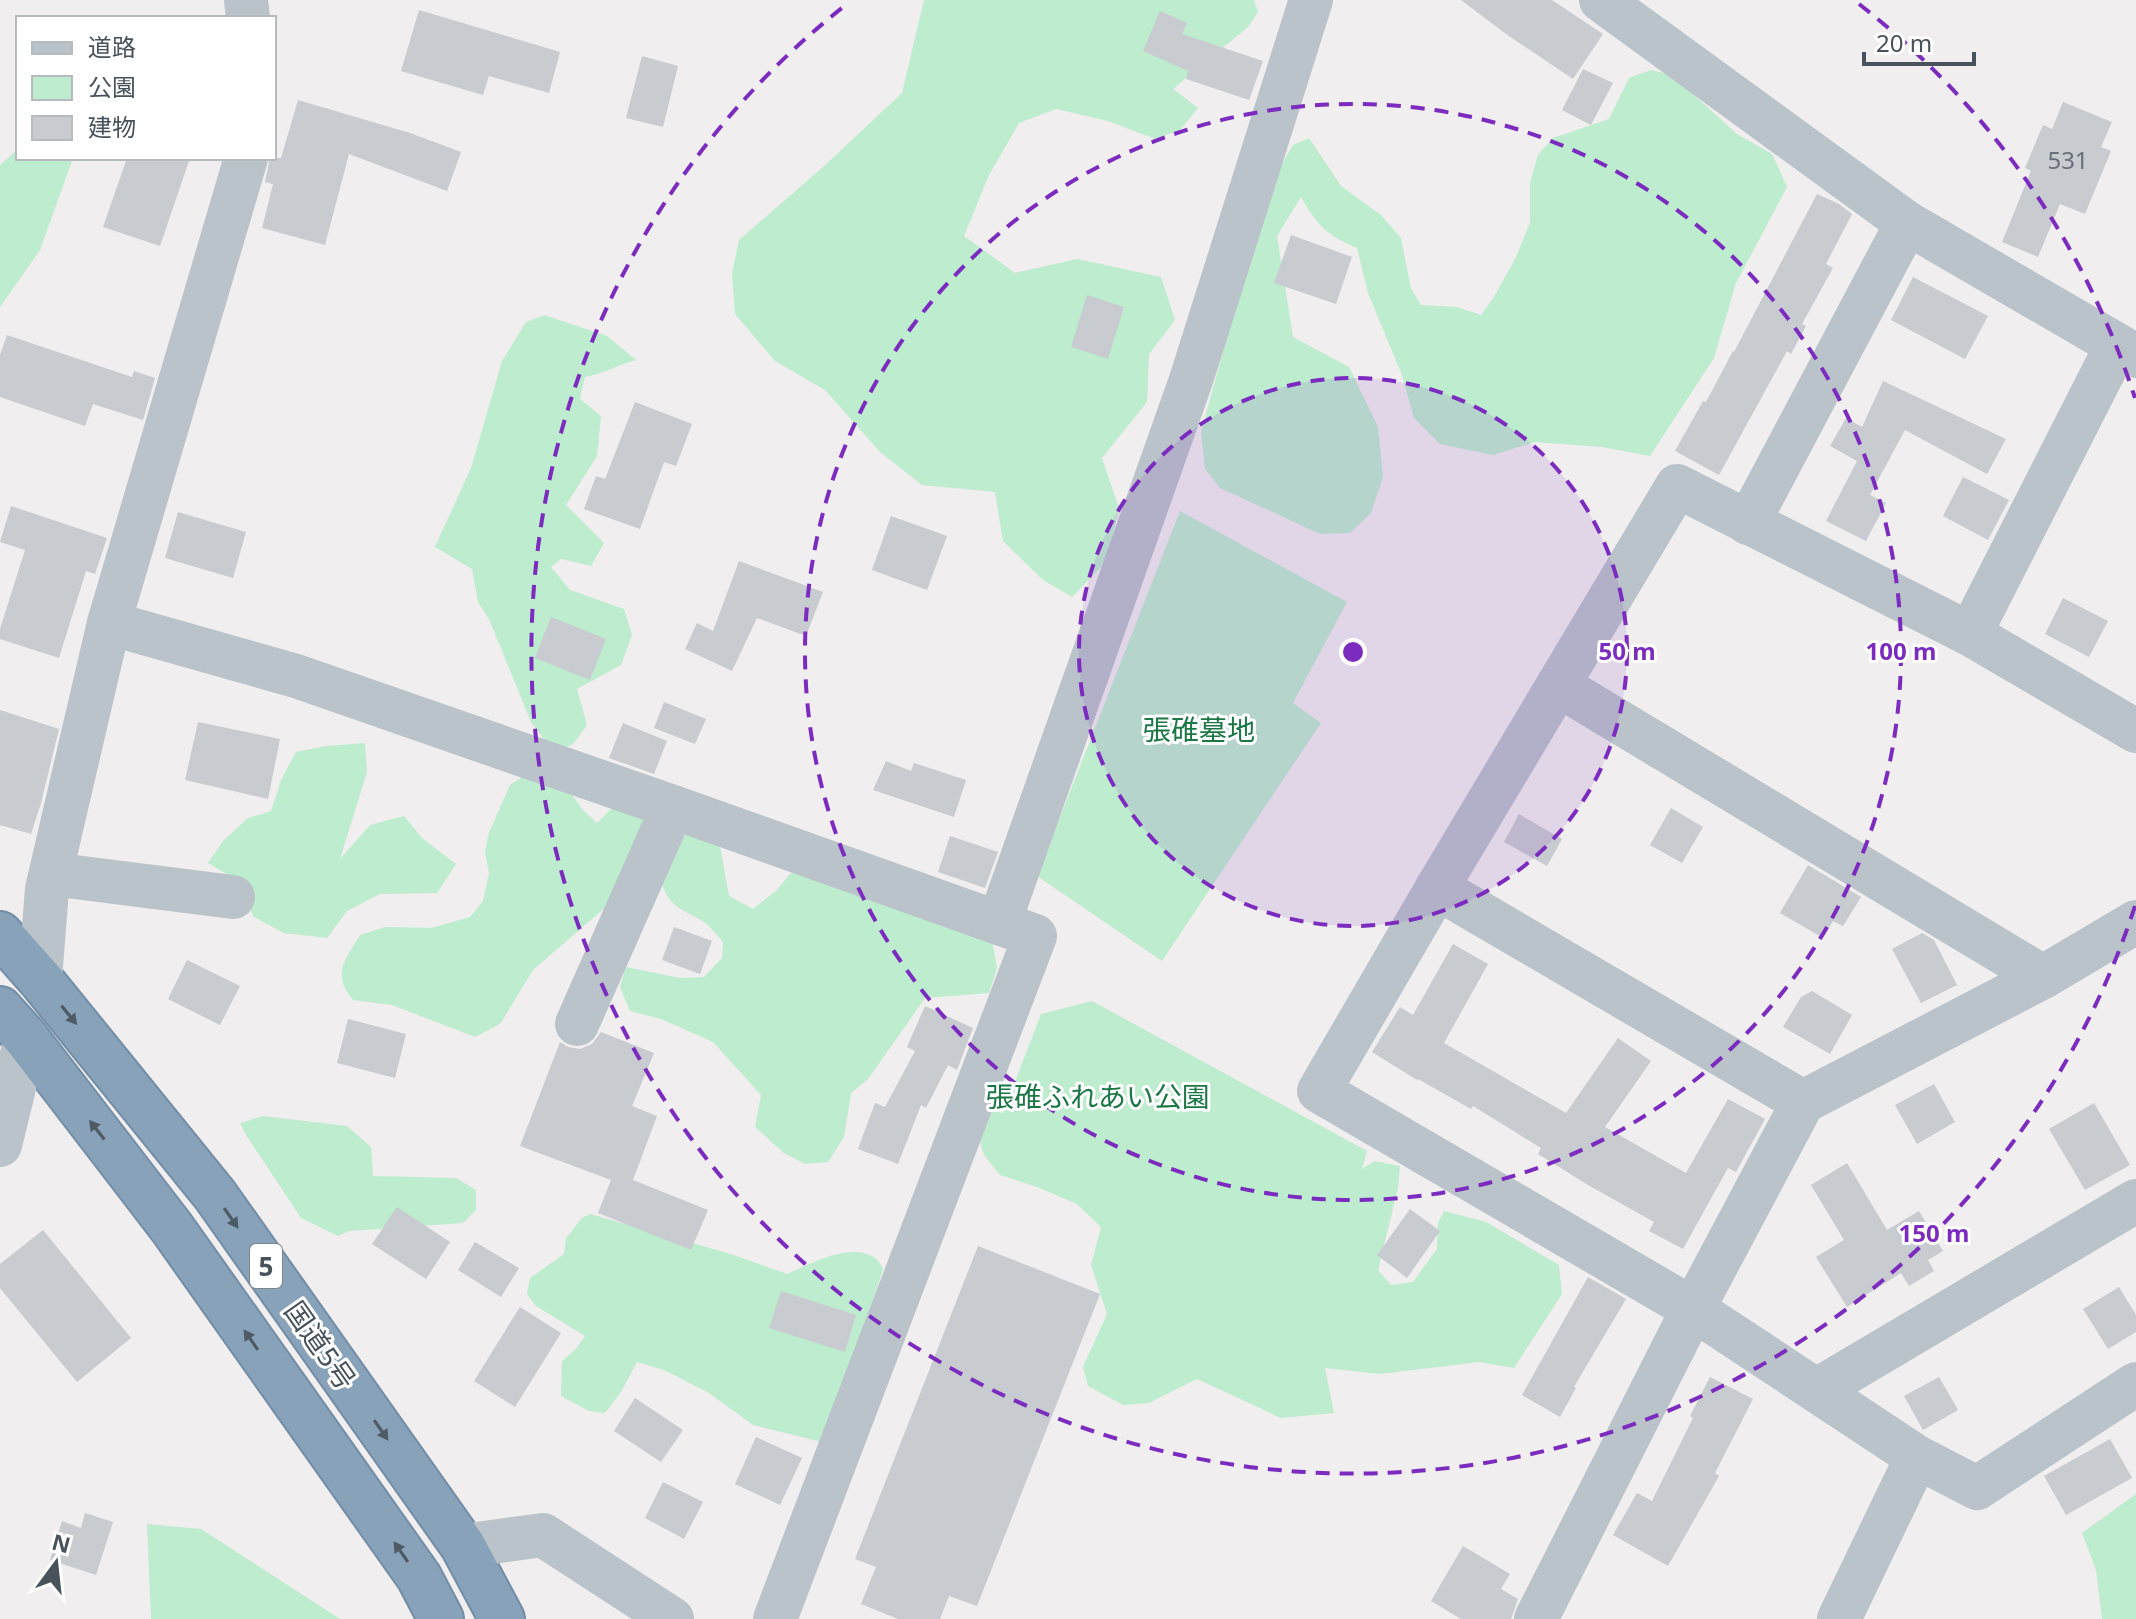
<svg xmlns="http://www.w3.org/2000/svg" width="2136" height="1619" font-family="'Noto Sans','Noto Sans JP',sans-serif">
	<rect width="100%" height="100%" fill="#f0eeee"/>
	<g fill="#beecce">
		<path d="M924 0H1254L1258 12 1248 27 1173 89 1198 108 1180 130 1155 139 1108 121 1056 109 1019 123 988 177 964 236 1015 273 1077 259 1161 277 1175 320 1149 354 1147 402 1102 458 1119 508 1107 561 1072 597 1043 580 1003 541 995 492 922 485 880 452 825 390 775 361 735 314 732 274 739 240 822 168 902 93Z"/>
		<path d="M1651 70 1672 75 1737 134 1772 154 1787 187 1736 283 1714 358 1650 456 1602 447 1535 442 1493 455 1440 444 1414 418 1402 375 1368 293 1357 248C1325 234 1318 226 1301 197L1277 236 1293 337 1349 367 1378 427 1383 477 1371 513 1350 533 1320 534 1220 488 1205 469 1201 433 1257 225 1271 182 1293 145 1309 138 1341 186 1381 215 1401 238 1411 288 1421 305 1457 307 1481 315 1494 297 1516 257 1530 223V183L1538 155 1553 138 1609 119 1629 78Z"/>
		<path d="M18 149V158H73L40 250 0 307V165Z"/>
		<path d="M544 315 607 336 636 360C618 365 603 374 585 377L580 399 601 416 597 456 566 505 604 543 591 566 561 559 551 567 570 590 624 609 632 635 621 665 577 689 587 725 573 744 560 749 543 738 531 722 489 619 478 602 472 569 435 547 471 468 502 361 526 322Z"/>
		<path d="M1180 511 1347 602 1293 703 1321 723 1162 961 1037 876Z"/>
		<path d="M365 743 367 772 340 859 370 825 404 816 422 838 456 864 437 893 380 894 347 911 327 938 284 933 254 917 235 879 208 863 223 841 248 818 271 811 281 780 296 752 326 746Z"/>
		<path d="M522 777 564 784 583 810 597 823 614 806 651 823 614 900 533 970 500 1024 475 1037 392 1005 353 1000C331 973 345 961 360 935L385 927 431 928 470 917 483 901 489 873 485 853 488 835 510 785Z"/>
		<path d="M682 827 720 846 729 896 753 909 777 890 790 874 809 864 992 940 997 968 989 993 925 998 868 1079 851 1093 844 1137 828 1162 805 1164 784 1153 755 1127 761 1095 713 1042 661 1019 630 1011 620 987 626 967 680 978 704 977 722 958 723 942C717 935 711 927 704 922 685 910 667 907 662 882Z"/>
		<path d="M1092 1001 1367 1151 1362 1169 1375 1161 1400 1166 1398 1188 1378 1270 1391 1285 1413 1282 1437 1249 1438 1223 1444 1211 1486 1222 1559 1265 1562 1294 1514 1368 1479 1362 1380 1374 1325 1368 1334 1413 1281 1418 1197 1379 1149 1403 1123 1405 1088 1386 1083 1367 1107 1314 1091 1265 1101 1227 1077 1204 1037 1187 1000 1175 984 1155 980 1142 981 1122 993 1111 1003 1113 1041 1014Z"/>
		<path d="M263 1116 347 1126 371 1147 373 1176 456 1178 476 1190V1210L463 1223 349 1231 338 1236 301 1218 246 1135 240 1123Z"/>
		<path d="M590 1214 731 1254 787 1274C810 1264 851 1241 875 1258 879 1261 881 1265 883 1269L837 1413 822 1442 753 1425 709 1393 664 1370 637 1362 621 1392 605 1413 589 1411 561 1396 562 1361 576 1349 585 1336 536 1306 527 1294 530 1278 564 1254 566 1238 582 1218Z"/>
		<path d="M2136 1494V1619H2102L2096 1570 2082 1533Z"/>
		<path d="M147 1524 201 1529 340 1619H151Z"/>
	</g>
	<g fill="#c8cbd0">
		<path d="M1461 0H1552L1603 34 1573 79 1506 34Z"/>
		<path d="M419 10 560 52 549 93 489 76 483 95 401 71Z"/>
		<path d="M1160 11 1187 23 1182 34 1263 61 1249 100 1186 79 1188 71 1143 51Z"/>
		<path d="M642 56 678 66 663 127 626 118Z"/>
		<path d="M1583 69 1613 83 1591 125 1562 110Z"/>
		<path d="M298 100 410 133 461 152 447 191 349 154 325 245 262 228 273 184 265 182 270 158H281Z"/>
		<path d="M2063 102 2112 122 2101 147 2111 151 2085 214 2060 204 2038 257 2002 242 2031 171 2025 168 2043 125 2052 129Z"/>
		<path d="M127 158H190L160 246 103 227Z"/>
		<path d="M1817 194 1839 204 1852 214 1826 264 1833 268 1802 324 1806 326 1791 354 1787 351 1719 475 1675 451 1703 401 1706 402 1733 351 1734 352Z"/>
		<path d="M1291 235 1352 257 1336 304 1274 283Z"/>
		<path d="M1913 277 1988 316 1965 359 1891 320Z"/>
		<path d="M1087 295 1124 307 1108 359 1071 347Z"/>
		<path d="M7 335 132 377 134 371 155 378 143 420 93 404 85 426 0 397V355Z"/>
		<path d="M1883 381 2006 439 1987 474 1905 430 1870 495 1886 503 1866 541 1826 521 1857 461 1830 446 1846 418 1862 427Z"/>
		<path d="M635 402 692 424 676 466 664 462 640 529 584 509 596 476 605 479Z"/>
		<path d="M1963 477 2009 500 1988 540 1943 516Z"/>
		<path d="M11 506 107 538 95 574 86 571 59 658 0 639V629L25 550 0 542Z"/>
		<path d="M178 512 246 532 233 578 165 558Z"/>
		<path d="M891 516 947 536 927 590 872 570Z"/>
		<path d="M739 561 823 592 806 636 757 618 732 671 685 649 697 623 713 631Z"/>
		<path d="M2063 598 2108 621 2089 657 2045 634Z"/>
		<path d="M551 617 606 639 590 680 535 658Z"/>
		<path d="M664 702 706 719 695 744 654 728Z"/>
		<path d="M0 710 59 729 41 803 31 834 0 825Z"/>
		<path d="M198 722 280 739 268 799 185 780Z"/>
		<path d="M623 723 667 741 654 774 609 758Z"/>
		<path d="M886 761 911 771 914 763 966 780 954 817 873 790Z"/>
		<path d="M1671 808 1703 827 1682 863 1650 845Z"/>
		<path d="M1519 814 1562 839 1547 866 1504 842Z"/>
		<path d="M950 836 998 852 985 888 938 872Z"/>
		<path d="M1808 865 1861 897 1843 926 1833 921 1823 938 1780 913Z"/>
		<path d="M674 927 712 941 700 974 662 960Z"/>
		<path d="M1922 933 1934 940 1957 985 1921 1003 1892 949Z"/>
		<path d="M1453 944 1488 964 1444 1043 1566 1113 1618 1038 1651 1061 1605 1127 1686 1173 1728 1099 1765 1119 1736 1172 1728 1168 1683 1249 1649 1231 1654 1222 1588 1185 1538 1154 1541 1148 1473 1106 1471 1109 1418 1079 1417 1080 1372 1052 1400 1007 1413 1015Z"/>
		<path d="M187 960 240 986 220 1025 168 999Z"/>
		<path d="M1812 991 1852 1015 1830 1054 1783 1027 1801 997Z"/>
		<path d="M925 1006 973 1028 957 1070 948 1065 926 1108 921 1105 898 1164 858 1149 875 1103 885 1107 915 1051 907 1047Z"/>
		<path d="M348 1019 406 1034 395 1078 337 1063Z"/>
		<path d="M601 1032 654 1053 632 1106 657 1116 633 1180 708 1210 691 1250 598 1213 611 1180 520 1146 560 1042 568 1047 580 1049 592 1044Z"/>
		<path d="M1934 1084 1955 1122 1917 1144 1895 1105Z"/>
		<path d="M2094 1103 2130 1165 2085 1190 2049 1129Z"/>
		<path d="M1847 1163 1887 1230 1919 1211 1943 1251 1928 1260 1934 1271 1909 1286 1901 1273 1847 1307 1816 1257 1844 1240 1811 1185Z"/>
		<path d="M397 1207 450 1242 426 1279 372 1244Z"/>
		<path d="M1410 1209 1440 1231 1407 1278 1377 1255Z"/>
		<path d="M43 1230 131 1338 77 1382 0 1288V1264Z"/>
		<path d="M475 1242 519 1268 501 1297 458 1270Z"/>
		<path d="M978 1246 1100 1294 977 1606 949 1596 940 1619H898L861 1604 876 1567 855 1559Z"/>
		<path d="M1588 1277 1626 1299 1574 1387 1576 1388 1560 1417 1522 1395Z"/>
		<path d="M2119 1287 2136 1315V1332L2108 1349 2083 1309Z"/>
		<path d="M781 1291 856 1315 845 1352 769 1328Z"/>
		<path d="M520 1307 561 1333 515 1407 474 1381Z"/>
		<path d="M1710 1377 1753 1399 1715 1473 1719 1476 1668 1566 1613 1535 1637 1493 1652 1501 1693 1418 1690 1416Z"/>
		<path d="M1939 1377 1958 1410 1923 1430 1904 1396Z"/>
		<path d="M635 1398 683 1430 661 1462 614 1431Z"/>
		<path d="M756 1437 802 1458 780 1505 735 1484Z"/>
		<path d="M2110 1439 2132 1478 2066 1515 2044 1476Z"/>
		<path d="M663 1482 703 1502 684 1539 645 1518Z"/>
		<path d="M85 1513 113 1522 96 1575 50 1560 62 1521 81 1528Z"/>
		<path d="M1463 1546 1510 1574 1501 1589 1518 1599 1511 1619H1461L1431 1601Z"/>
	</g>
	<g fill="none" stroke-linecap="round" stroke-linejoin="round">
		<g stroke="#738da6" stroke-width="48">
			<g id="highway">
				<path d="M0 934 40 979 215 1195 463 1546 502 1619"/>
				<path d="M0 1009 26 1038 172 1228 419 1577 441 1619"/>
			</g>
		</g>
		<g stroke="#bac3ca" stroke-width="44">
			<path d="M246 0 248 18"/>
			<path d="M1601 0 1907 223 2136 356"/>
			<path d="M1748 523 1907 223"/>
			<path d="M109 623 296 676 673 807 1035 936 775 1619"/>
			<path d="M1970 634 2117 345"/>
			<path d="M1558 685 2043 977"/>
			<path d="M2136 731 1970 634 1677 486 1437 888 1319 1091 1693 1309 1917 1457 1977 1488 2136 1384"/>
			<path d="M51 874 233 897"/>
			<path d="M1437 888 1803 1102"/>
			<path d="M999 923 1191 380 1311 0"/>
			<path d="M40 979 47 889 109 623 246 158"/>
			<path d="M577 1024 673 807"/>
			<path d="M0 1145 26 1038"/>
			<path d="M1817 1390 2136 1201"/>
			<path d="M463 1546 543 1535 672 1619"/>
			<path d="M1536 1619 1693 1309 1803 1102 2043 977 2136 922"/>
			<path d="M1839 1619 1917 1457"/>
		</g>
		<use href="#highway" stroke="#88a2ba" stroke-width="44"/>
	</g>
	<defs><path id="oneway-solid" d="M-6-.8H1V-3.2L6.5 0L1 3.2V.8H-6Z" transform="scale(2)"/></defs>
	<g fill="#4e5a64">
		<use href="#oneway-solid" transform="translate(69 1015) rotate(51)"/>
		<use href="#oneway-solid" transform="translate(97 1130) rotate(-128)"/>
		<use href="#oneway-solid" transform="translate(231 1218) rotate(55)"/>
		<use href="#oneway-solid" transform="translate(251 1340) rotate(-125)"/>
		<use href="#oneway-solid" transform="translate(381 1430) rotate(55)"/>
		<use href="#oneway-solid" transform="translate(401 1552) rotate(-125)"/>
	</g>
	<circle cx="1353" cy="652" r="274" fill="#7b2cbf" fill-opacity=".12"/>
	<g fill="none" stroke="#7b2cbf" stroke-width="4" stroke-dasharray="14 10">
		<circle cx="1353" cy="652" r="274"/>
		<circle cx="1353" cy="652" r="548"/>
		<path d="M2135 906A822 822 0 1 1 847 4M1859 4A822 822 0 0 1 2135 398"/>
	</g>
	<g text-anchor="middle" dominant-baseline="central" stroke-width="6" stroke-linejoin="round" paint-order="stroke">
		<g font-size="24" fill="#677078">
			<text x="2068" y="159">531</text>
		</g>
		<rect fill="#fff" stroke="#7e868c" stroke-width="2" x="250" y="1244" width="32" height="44" rx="6"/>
		<g font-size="26" font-weight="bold" fill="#47525a">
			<text x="266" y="1266">5</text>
		</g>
		<g font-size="28" fill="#1c7746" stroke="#fff">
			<text x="1199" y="729">張碓墓地</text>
			<text x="1098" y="1096">張碓ふれあい公園</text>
		</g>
		<g font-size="28" fill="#47525a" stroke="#fff">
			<text transform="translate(321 1345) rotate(55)">国道5号</text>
		</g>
	</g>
	<circle cx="1353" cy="652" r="12" fill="#7b2cbf" stroke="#fff" stroke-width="4"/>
	<g font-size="24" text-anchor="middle" font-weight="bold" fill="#7b2cbf" stroke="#fff" stroke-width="6" stroke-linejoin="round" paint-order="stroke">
		<text x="1627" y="660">50 m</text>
		<text x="1901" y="660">100 m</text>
		<text x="1934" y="1242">150 m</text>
	</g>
	<rect x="16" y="16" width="260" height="144" fill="#ffffff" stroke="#b5babd" stroke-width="2"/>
	<rect x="32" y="42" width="40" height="12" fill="#bac3ca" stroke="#b5babd" stroke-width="2"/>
	<text x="88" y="56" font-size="24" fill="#47525a">道路</text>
	<rect x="32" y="76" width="40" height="24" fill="#beecce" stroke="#b5babd" stroke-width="2"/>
	<text x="88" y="96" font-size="24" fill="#47525a">公園</text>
	<rect x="32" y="116" width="40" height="24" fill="#c8cbd0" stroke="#b5babd" stroke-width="2"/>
	<text x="88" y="136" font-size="24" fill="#47525a">建物</text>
	<g transform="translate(56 1563) rotate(15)" stroke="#ffffff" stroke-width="6" paint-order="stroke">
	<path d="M0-6L14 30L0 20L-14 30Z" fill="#47525a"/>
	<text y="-12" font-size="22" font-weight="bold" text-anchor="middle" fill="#47525a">N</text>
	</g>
	<path d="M1864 52v12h110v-12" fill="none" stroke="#47525a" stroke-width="4"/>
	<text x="1876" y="52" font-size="24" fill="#47525a" stroke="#ffffff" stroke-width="6" paint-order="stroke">20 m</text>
</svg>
